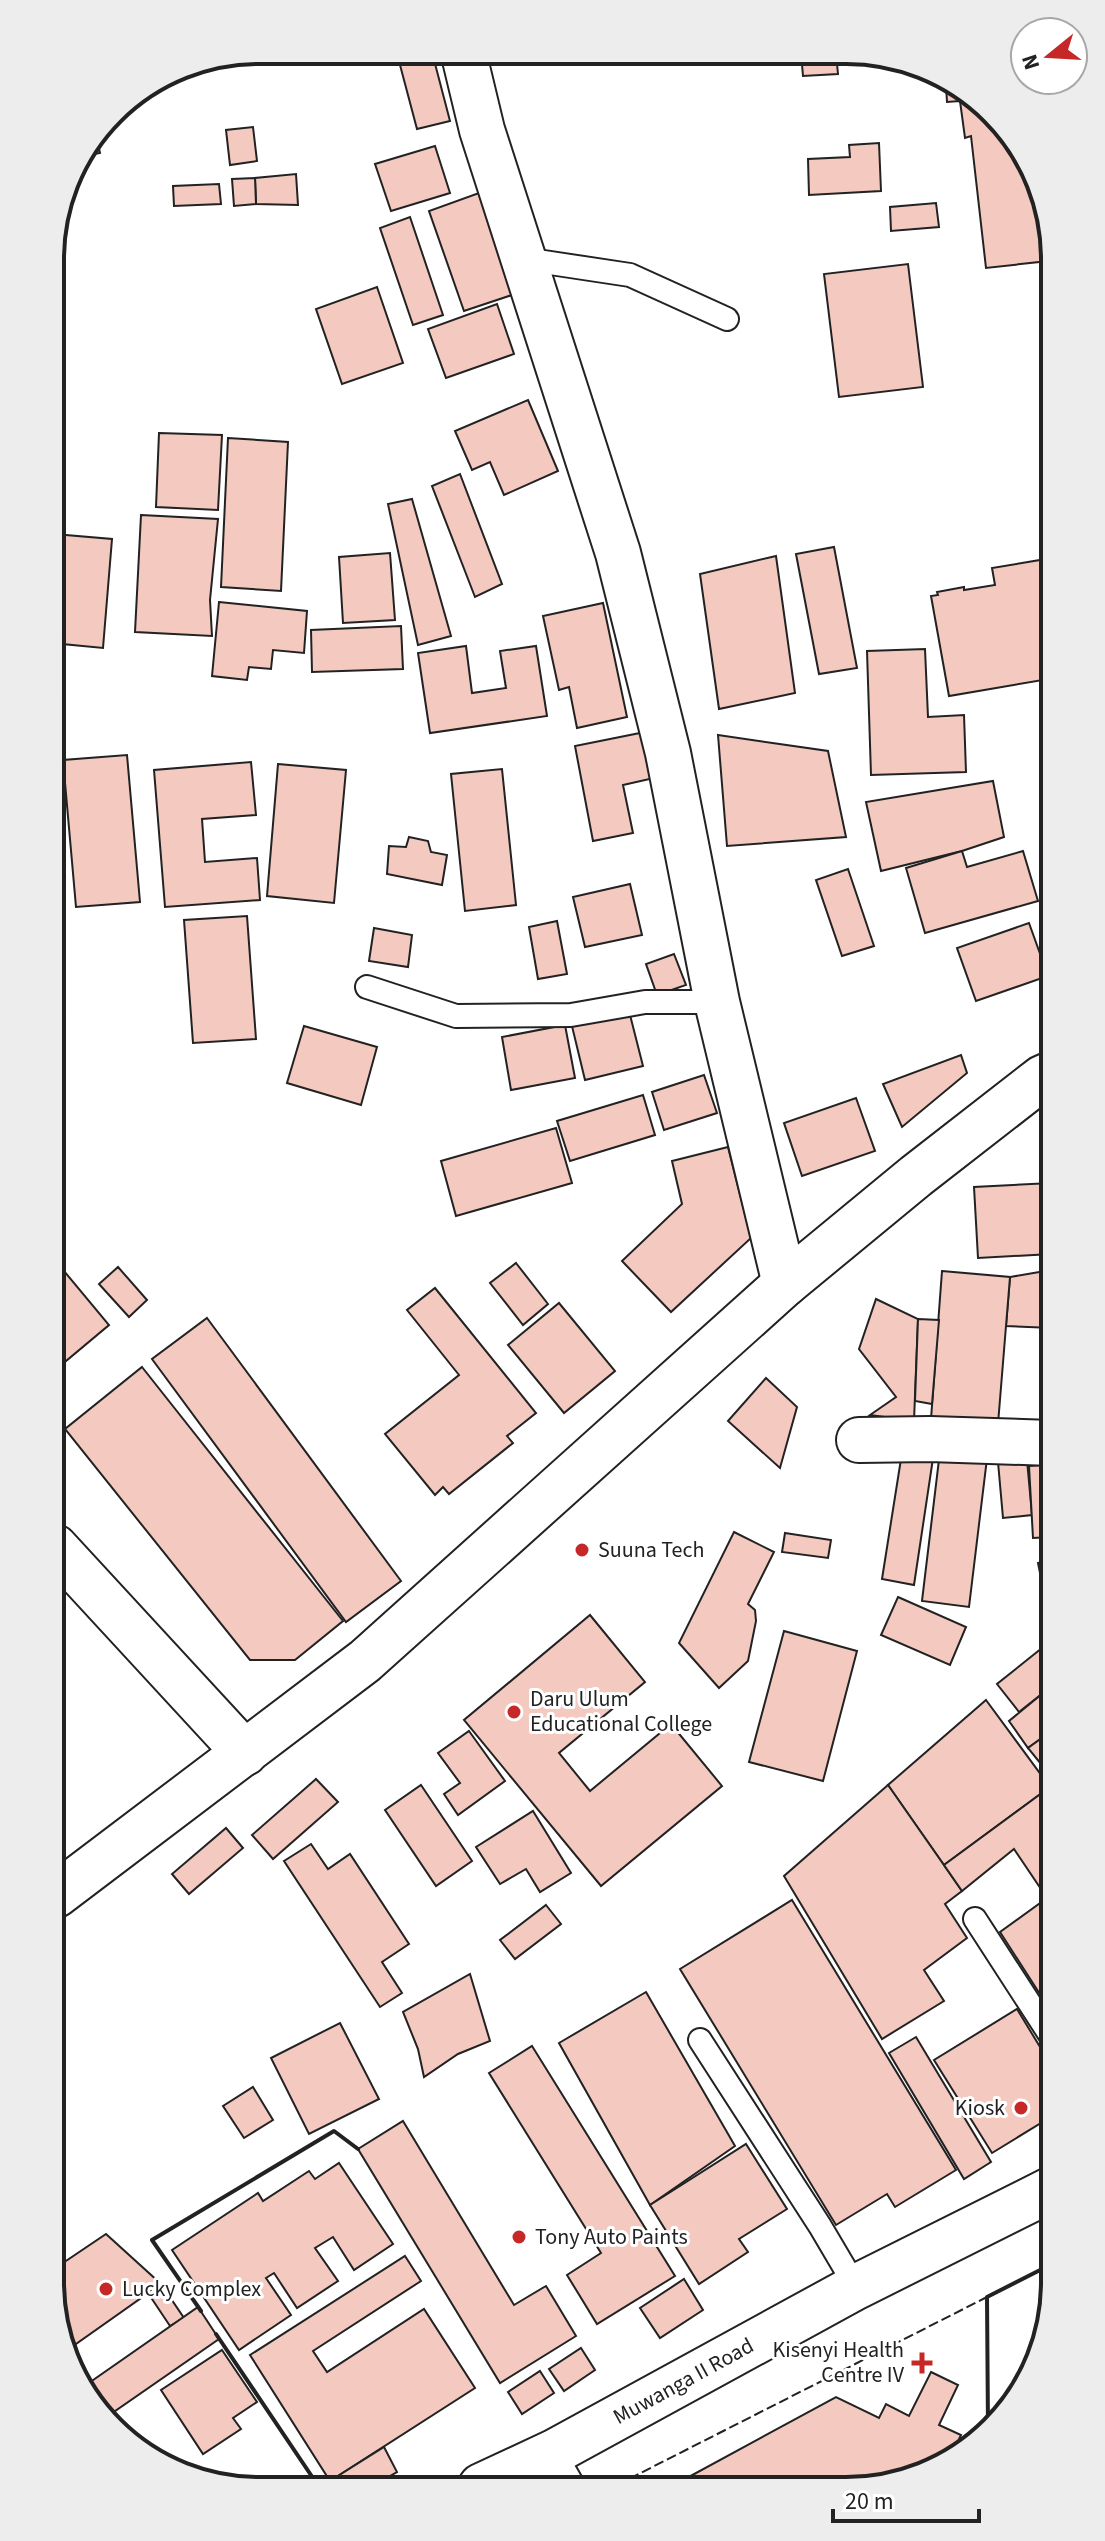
<svg xmlns="http://www.w3.org/2000/svg" width="1105" height="2541" font-family="'Source Sans 3',sans-serif">
	<rect width="100%" height="100%" fill="#fff"/>
	<g fill="#f3c9c0" stroke="#222" stroke-width="2">
		<path d="M801 53 836 54 838 74 803 76Z"/>
		<path d="M433 56 450 121 417 129 400 65Z"/>
		<path d="M946 86 993 111 1029 173 1032 196 1042 195 1048 206V261L986 268 971 136 965 138 960 101 947 102Z"/>
		<path d="M253 127 257 161 230 165 226 130Z"/>
		<path d="M96 135 100 153 79 157Z"/>
		<path d="M879 143 881 191 809 195 808 159 850 157 849 145Z"/>
		<path d="M435 146 450 193 391 211 375 164Z"/>
		<path d="M296 174 298 205 256 204 255 178Z"/>
		<path d="M255 178 256 204 234 206 232 179Z"/>
		<path d="M219 184 221 204 174 206 173 186Z"/>
		<path d="M479 193 515 294 464 311 429 211Z"/>
		<path d="M936 203 939 227 891 231 890 207Z"/>
		<path d="M410 217 443 315 413 325 380 228Z"/>
		<path d="M908 264 923 387 839 397 824 274Z"/>
		<path d="M377 287 403 363 342 384 316 309Z"/>
		<path d="M497 304 514 354 446 378 428 329Z"/>
		<path d="M528 400 558 471 504 495 490 462 472 470 455 431Z"/>
		<path d="M159 433 222 435 218 510 156 507Z"/>
		<path d="M228 438 288 442 281 591 221 587Z"/>
		<path d="M460 474 502 584 475 597 432 486Z"/>
		<path d="M412 499 451 636 418 645 388 504Z"/>
		<path d="M141 515 218 519 210 600 212 636 135 632Z"/>
		<path d="M54 534 112 539 103 648 52 643Z"/>
		<path d="M834 547 857 668 819 674 796 554Z"/>
		<path d="M390 553 395 620 343 623 339 557Z"/>
		<path d="M776 556 795 693 719 709 700 574Z"/>
		<path d="M1046 559 1049 576V679L949 696 931 596 938 595 937 592 964 587V590L995 585 992 568Z"/>
		<path d="M219 602 307 611 304 653 273 650 271 669 249 667 247 680 212 676Z"/>
		<path d="M603 603 627 717 577 728 569 687 559 690 543 616Z"/>
		<path d="M401 626 403 669 312 672 311 630Z"/>
		<path d="M466 646 472 693 506 688 500 651 536 646 547 716 430 733 418 653Z"/>
		<path d="M925 649 928 717 964 715 966 772 871 775 867 651Z"/>
		<path d="M645 732 654 778 623 785 633 833 593 841 575 746Z"/>
		<path d="M718 735 828 751 846 837 727 846Z"/>
		<path d="M127 755 140 902 76 907 63 760Z"/>
		<path d="M251 762 256 815 202 819 205 862 257 858 260 900 165 907 154 770Z"/>
		<path d="M278 764 346 770 334 903 267 896Z"/>
		<path d="M502 769 516 905 465 911 451 774Z"/>
		<path d="M993 781 1004 837 962 851 881 871 866 802Z"/>
		<path d="M409 837 428 841 431 852 447 855 442 885 387 874 389 846 406 847Z"/>
		<path d="M962 851 967 867 1023 851 1038 901 925 933 906 868Z"/>
		<path d="M848 869 874 946 842 956 816 880Z"/>
		<path d="M630 884 642 935 585 947 573 897Z"/>
		<path d="M247 916 256 1039 193 1043 184 920Z"/>
		<path d="M557 921 567 974 538 979 529 927Z"/>
		<path d="M1029 923 1048 976 976 1001 957 948Z"/>
		<path d="M374 928 412 935 408 967 369 961Z"/>
		<path d="M674 954 686 985 657 995 646 964Z"/>
		<path d="M628 1007 643 1066 585 1080 571 1022Z"/>
		<path d="M565 1025 575 1078 511 1090 502 1037Z"/>
		<path d="M304 1026 377 1047 361 1105 287 1083Z"/>
		<path d="M961 1055 967 1073 902 1127 883 1084Z"/>
		<path d="M704 1075 717 1113 664 1130 652 1092Z"/>
		<path d="M643 1095 655 1135 570 1161 557 1121Z"/>
		<path d="M856 1098 875 1151 802 1176 784 1123Z"/>
		<path d="M556 1128 572 1183 456 1216 441 1161Z"/>
		<path d="M728 1147 751 1238 671 1312 622 1261 682 1204 672 1161Z"/>
		<path d="M1051 1183V1254L978 1258 974 1187Z"/>
		<path d="M54 1259 109 1325 54 1371Z"/>
		<path d="M516 1263 548 1304 523 1325 490 1283Z"/>
		<path d="M118 1267 147 1300 129 1317 99 1284Z"/>
		<path d="M1051 1270 1052 1328 1006 1326 1010 1277Z"/>
		<path d="M942 1271 1010 1277 998 1424 931 1419Z"/>
		<path d="M435 1288 536 1413 507 1436 513 1443 449 1494 443 1487 435 1495 385 1434 459 1375 407 1310Z"/>
		<path d="M876 1299 918 1319 914 1421 870 1415 896 1397 859 1349Z"/>
		<path d="M559 1303 615 1371 564 1413 508 1345Z"/>
		<path d="M207 1318 401 1581 346 1622 152 1359Z"/>
		<path d="M918 1319 939 1320 932 1404 915 1401Z"/>
		<path d="M142 1367 343 1621 295 1660H250L65 1429Z"/>
		<path d="M766 1378 797 1407 780 1468 728 1421Z"/>
		<path d="M904 1440 935 1445 914 1585 882 1579Z"/>
		<path d="M941 1443 988 1450 969 1607 922 1601Z"/>
		<path d="M1027 1460 1032 1515 1003 1518 998 1462Z"/>
		<path d="M1052 1464V1537L1033 1538 1029 1466Z"/>
		<path d="M734 1532 774 1552 748 1604 755 1610 756 1621 748 1661 719 1688 679 1643Z"/>
		<path d="M785 1533 831 1540 828 1558 782 1552Z"/>
		<path d="M1052 1559V1592L1044 1593 1038 1563Z"/>
		<path d="M898 1597 966 1627 950 1665 881 1635Z"/>
		<path d="M590 1615 645 1682 559 1753 590 1791 671 1724 722 1786 601 1886 464 1720Z"/>
		<path d="M784 1631 857 1651 823 1781 749 1762Z"/>
		<path d="M1052 1640 1053 1685 1019 1712 997 1684Z"/>
		<path d="M1053 1685V1730L1028 1748 1009 1721Z"/>
		<path d="M986 1700 1050 1787 944 1865 888 1785Z"/>
		<path d="M1053 1730V1779L1028 1748Z"/>
		<path d="M469 1731 505 1781 458 1815 444 1794 460 1783 438 1753Z"/>
		<path d="M316 1779 338 1802 273 1859 252 1835Z"/>
		<path d="M421 1785 472 1861 436 1886 385 1810Z"/>
		<path d="M888 1785 962 1891 945 1904 967 1938 924 1970 944 2001 882 2039 784 1876Z"/>
		<path d="M1050 1787 1053 1792 1054 2016 1000 1932 1047 1898 1014 1849 962 1891 944 1865Z"/>
		<path d="M533 1811 571 1873 540 1892 526 1869 500 1884 476 1847Z"/>
		<path d="M226 1828 243 1848 189 1894 172 1874Z"/>
		<path d="M311 1844 328 1869 350 1854 409 1944 382 1962 402 1993 380 2007 284 1861Z"/>
		<path d="M792 1900 956 2170 895 2207 887 2194 836 2225 680 1969Z"/>
		<path d="M546 1905 561 1924 515 1959 500 1940Z"/>
		<path d="M470 1974 490 2041 458 2054 424 2077 418 2049 403 2012Z"/>
		<path d="M646 1992 735 2146 650 2205 559 2043Z"/>
		<path d="M1017 2009 1054 2070V2115L992 2153 934 2060Z"/>
		<path d="M340 2023 379 2099 309 2134 271 2058Z"/>
		<path d="M916 2037 991 2162 964 2179 889 2053Z"/>
		<path d="M532 2046 675 2276 597 2324 567 2275 601 2253 489 2073Z"/>
		<path d="M253 2087 273 2120 244 2138 223 2106Z"/>
		<path d="M403 2121 514 2305 546 2286 576 2336 500 2383 358 2149Z"/>
		<path d="M746 2144 787 2209 739 2239 748 2252 699 2284 650 2205Z"/>
		<path d="M339 2163 393 2244 354 2270 333 2237 315 2248 338 2281 297 2308 274 2273 266 2278 291 2315 239 2350 172 2250 258 2193 263 2201 309 2171 315 2179Z"/>
		<path d="M106 2234 161 2284 66 2351 57 2335V2267Z"/>
		<path d="M405 2256 421 2281 313 2351 327 2372 424 2309 475 2388 330 2481 250 2355Z"/>
		<path d="M684 2279 703 2310 660 2338 640 2308Z"/>
		<path d="M161 2284 184 2318 170 2326 148 2293Z"/>
		<path d="M198 2307 219 2339 105 2418 86 2385Z"/>
		<path d="M581 2348 595 2370 564 2391 549 2369Z"/>
		<path d="M222 2350 257 2402 233 2418 241 2429 203 2454 161 2390Z"/>
		<path d="M540 2371 554 2393 522 2414 508 2392Z"/>
		<path d="M931 2372 958 2385 939 2425 961 2435 954 2450 899 2484 674 2485 836 2397 879 2418 886 2404 909 2416Z"/>
		<path d="M111 2419 125 2437 112 2430 107 2422Z"/>
		<path d="M384 2447 397 2472 372 2486 334 2487 330 2481Z"/>
	</g>
	<g fill="none" stroke-linecap="round" stroke-linejoin="round">
		<g stroke="#222" stroke-width="26">
			<g id="lane">
				<path d="M524 259 630 275 727 319"/>
				<path d="M367 987 456 1016 571 1015 645 1002H717"/>
				<path d="M975 1919 1054 2041"/>
				<path d="M700 2040 820 2226 856 2287"/>
				<path d="M554 2452 573 2485"/>
			</g>
		</g>
		<g stroke="#222" stroke-width="48">
			<g id="street">
				<path d="M463 51 482 130 618 553 668 753 717 1002 785 1284"/>
				<path d="M859 1440 930 1439 1052 1443"/>
				<path d="M55 1547 245 1753"/>
				<path d="M56 1895 365 1661 785 1284 916 1176 1042 1078 1051 1074"/>
			</g>
		</g>
		<g stroke="#222" stroke-width="48">
			<g id="secondary">
				<path id="s1" d="M481 2486 554 2452 856 2287 1054 2188"/>
			</g>
		</g>
		<use href="#lane" stroke="#fff" stroke-width="22"/>
		<use href="#street" stroke="#fff" stroke-width="44"/>
		<use href="#secondary" stroke="#fff" stroke-width="44"/>
		<path stroke="#222" stroke-width="2" stroke-dasharray="10 4" stroke-linecap="butt" d="M617 2485 987 2297"/>
		<g stroke="#222" stroke-width="4">
			<path d="M201 2311 152 2240 334 2131 358 2149"/>
			<path d="M216 2334 319 2487"/>
			<path d="M988 2429 987 2297 1054 2263"/>
		</g>
	</g>
	<g fill="#c62828" stroke="#fff" stroke-width="3">
		<circle cx="582" cy="1550" r="8"/>
		<circle cx="514" cy="1712" r="8"/>
		<circle cx="1021" cy="2108" r="8"/>
		<circle cx="519" cy="2237" r="8"/>
		<circle cx="106" cy="2289" r="8"/>
		<path d="M918 2351h8v8h8v8h-8v8h-8v-8h-8v-8h8z"/>
	</g>
	<g text-anchor="middle" dominant-baseline="central" stroke-width="6" stroke-linejoin="round" paint-order="stroke">
		<g font-size="22" fill="#222" stroke="#fff" text-anchor="start">
			<text x="598" y="1550">Suuna Tech</text>
			<text x="530" y="1699">Daru Ulum<tspan x="530" dy="25">Educational College</tspan></text>
			<text x="1005" y="2108" text-anchor="end">Kiosk</text>
			<text x="535" y="2237">Tony Auto Paints</text>
			<text x="122" y="2289">Lucky Complex</text>
			<text x="904" y="2350" text-anchor="end">Kisenyi Health<tspan x="904" dy="25">Centre IV</tspan></text>
		</g>
		<g font-size="22" fill="#222" stroke="#fff">
			<text stroke="none"><textPath href="#s1" startOffset="228">Muwanga II Road</textPath></text>
		</g>
	</g>
	<path d="M0 0H1105V2541H0ZM259 64H846A195 195 0 0 1 1041 259V2282A195 195 0 0 1 846 2477H259A195 195 0 0 1 64 2282V259A195 195 0 0 1 259 64Z" fill="#ededed" fill-rule="evenodd"/>
	<path fill="none" stroke="#222" stroke-width="4" d="M259 64H846A195 195 0 0 1 1041 259V2282A195 195 0 0 1 846 2477H259A195 195 0 0 1 64 2282V259A195 195 0 0 1 259 64Z"/>
	<g transform="translate(1049 56) rotate(252)"><circle r="38" fill="#ffffff" stroke="#a7a7a7" stroke-width="2"/>
	<path d="M0-6L14 30L0 20L-14 30Z" fill="#c62828"/>
	<text y="-12" font-size="22" font-weight="bold" text-anchor="middle" fill="#222222">N</text>
	</g>
	<path d="M833 2509v12h146v-12" fill="none" stroke="#222222" stroke-width="4"/>
	<text x="845" y="2509" font-size="24" fill="#222222" stroke="#ffffff" stroke-width="6" paint-order="stroke">20 m</text>
</svg>
